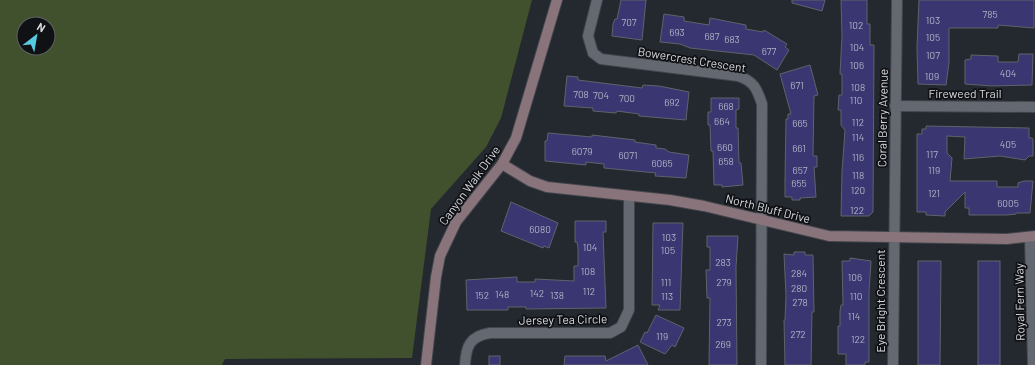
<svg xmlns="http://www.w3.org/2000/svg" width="1035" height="365" font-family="Barlow,sans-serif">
	<rect width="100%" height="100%" fill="#24282f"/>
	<path fill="#41512d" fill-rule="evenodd" d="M0 0H532L501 118 486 147 431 209 412 358 225 359 222 365H0ZM24 24H48V48H24Z"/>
	<g fill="#393671" stroke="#61626b">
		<path d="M621 0H646L642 40 612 36 613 24 615 19H617Z"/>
		<path d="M792 0H825L822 11 792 3Z"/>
		<path d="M841 0H867V24H870V45H874L873 212 869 216H841L842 172 845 130 841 125V110H838L839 95H842V74H840L842 36Z"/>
		<path d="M919 0H1034V28L998 25V28H949V63L946 85 918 84 917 47Z"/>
		<path d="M664 14 684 17V21L709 25 710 18 746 25V29L763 32 764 30 787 44 785 47 789 50 777 70 754 55 690 48 680 44 660 42Z"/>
		<path d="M1019 54H1033L1032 85 992 86 965 84V60L971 59V55L998 56V62H1018Z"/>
		<path d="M810 65 818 95 814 96 813 156H817V167H814L816 197 800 198V200H792V197H785V180L786 119H788V114H791L780 74Z"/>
		<path d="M567 76 578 77V80L642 88 643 85 659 86 689 92 686 120 639 116V114L617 111 616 113 593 111V108L564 106Z"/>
		<path d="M711 98H739V109L736 110V128H738L739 163H741L743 185 722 187V185H714L713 151H711L710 125H708V112H711Z"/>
		<path d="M926 126 1029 128V138H1032L1033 140V156H1029L1025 160 1000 156 964 159 965 137 947 136V153L952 158 950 181H997V187H1018V183L1024 181H1033L1030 213H1016V214L1007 215H969V208H965V192L945 212V216L926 215V212H917V134H922V129H926Z"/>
		<path d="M548 133 592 137V135L635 140V142L656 145V148L665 149 669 152 689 155 686 178 655 176 656 173 604 168V164L586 162V165L545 161V141H547Z"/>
		<path d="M511 202 558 223 549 248 544 246 543 248 501 231Z"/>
		<path d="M575 221H606V232H603L606 308 526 309V307H508V310H467L466 280 517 277V282H535V279L574 281V266H578V248L577 242H575Z"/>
		<path d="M653 223H683L680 310H658L660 305H652Z"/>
		<path d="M707 236H738L736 267 737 365H709L710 298H707L706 270H710V247H707Z"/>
		<path d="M794 252H805V255H813L814 312H812L811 365H785L784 320H785L786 296 784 254 794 255Z"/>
		<path d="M850 258 871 261 869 292V362H865V365H846V354H838V326H840V311L841 305H843L842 261H850Z"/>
		<path d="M918 261H941L940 365H918Z"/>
		<rect x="978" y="261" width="22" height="104"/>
		<path d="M656 315 684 328 675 347 672 345 665 354 640 342 645 332 647 333Z"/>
		<path d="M638 345 648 365H564L565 356H605L606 361Z"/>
		<rect x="489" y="356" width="11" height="9"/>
	</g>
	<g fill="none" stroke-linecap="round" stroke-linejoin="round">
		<g stroke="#42454b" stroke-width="12">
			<g id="street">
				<path d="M597 0 588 36 593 53 601 59 738 76C754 81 757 89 762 104L761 365"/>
				<path d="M895 106 1035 107"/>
				<path d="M1030 238 1033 365"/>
				<path d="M465 365C466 346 470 336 490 333H610L621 327 629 310V196"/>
				<path d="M893 365 897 0"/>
			</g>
		</g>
		<g stroke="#42454b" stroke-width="12">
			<g id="secondary">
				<path d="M502 164 530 181 547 187 670 200 704 206 829 236 1007 239 1035 236"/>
				<path d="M426 365 436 277 440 256 456 222 502 164 516 138 557 0"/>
			</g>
		</g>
		<use href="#street" stroke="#646871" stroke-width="10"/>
		<use href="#secondary" stroke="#89747c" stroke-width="10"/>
	</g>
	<g text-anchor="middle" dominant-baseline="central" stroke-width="3.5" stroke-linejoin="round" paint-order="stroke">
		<g font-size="10" fill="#b0b1c4">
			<text x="990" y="14">785</text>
			<text x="933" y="20">103</text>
			<text x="629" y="22">707</text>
			<text x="856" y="25">102</text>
			<text x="677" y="32">693</text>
			<text x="712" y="36">687</text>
			<text x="933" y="37">105</text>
			<text x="732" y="39">683</text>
			<text x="857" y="47">104</text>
			<text x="769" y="51">677</text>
			<text x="933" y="55">107</text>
			<text x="857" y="65">106</text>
			<text x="1008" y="73">404</text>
			<text x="932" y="76">109</text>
			<text x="797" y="85">671</text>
			<text x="858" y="87">108</text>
			<text x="581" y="94">708</text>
			<text x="601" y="95">704</text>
			<text x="627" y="98">700</text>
			<text x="856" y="100">110</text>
			<text x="672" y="102">692</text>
			<text x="726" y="106">668</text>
			<text x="722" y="121">664</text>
			<text x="858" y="122">112</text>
			<text x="800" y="123">665</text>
			<text x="858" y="137">114</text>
			<text x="1008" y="144">405</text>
			<text x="725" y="147">660</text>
			<text x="799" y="148">661</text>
			<text x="582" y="151">6079</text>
			<text x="932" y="154">117</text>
			<text x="628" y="155">6071</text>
			<text x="858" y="157">116</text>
			<text x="726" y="161">658</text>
			<text x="662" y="163">6065</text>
			<text x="800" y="170">657</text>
			<text x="934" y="170">119</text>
			<text x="858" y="175">118</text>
			<text x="799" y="183">655</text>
			<text x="858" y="190">120</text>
			<text x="934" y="193">121</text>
			<text x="1008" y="203">6005</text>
			<text x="857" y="210">122</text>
			<text x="540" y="229">6080</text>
			<text x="669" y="237">103</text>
			<text x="590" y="247">104</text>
			<text x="668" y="250">105</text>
			<text x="723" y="262">283</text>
			<text x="588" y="271">108</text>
			<text x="799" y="273">284</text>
			<text x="855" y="277">106</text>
			<text x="666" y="282">111</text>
			<text x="724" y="282">279</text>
			<text x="799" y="288">280</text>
			<text x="589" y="291">112</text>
			<text x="537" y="293">142</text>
			<text x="502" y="294">148</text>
			<text x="482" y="295">152</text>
			<text x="557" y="295">138</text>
			<text x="667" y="296">113</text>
			<text x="856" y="296">110</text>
			<text x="800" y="302">278</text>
			<text x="854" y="316">114</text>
			<text x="724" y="322">273</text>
			<text x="798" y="334">272</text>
			<text x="662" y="336">119</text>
			<text x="858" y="339">122</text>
			<text x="723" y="344">269</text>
		</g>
		<g font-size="12" fill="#d8dadf" stroke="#0f1114">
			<text transform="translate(692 59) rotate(9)">Bowercrest Crescent</text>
			<text x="965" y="93">Fireweed Trail</text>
			<text transform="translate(882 118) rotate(-89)">Coral Berry Avenue</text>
			<text transform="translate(469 185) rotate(-54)">Canyon Walk Drive</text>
			<text transform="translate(768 208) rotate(14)">North Bluff Drive</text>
			<text transform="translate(880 301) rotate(-90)">Eye Bright Crescent</text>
			<text transform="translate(1019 302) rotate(-91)">Royal Fern Way</text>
			<text transform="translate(563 319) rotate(-1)">Jersey Tea Circle</text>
		</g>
	</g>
	<g transform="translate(36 36) rotate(31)"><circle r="19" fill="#0f1114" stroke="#5f6165"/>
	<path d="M0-3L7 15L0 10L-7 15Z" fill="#55cae0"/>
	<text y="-6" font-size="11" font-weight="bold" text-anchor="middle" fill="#d8dadf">N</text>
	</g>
</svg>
